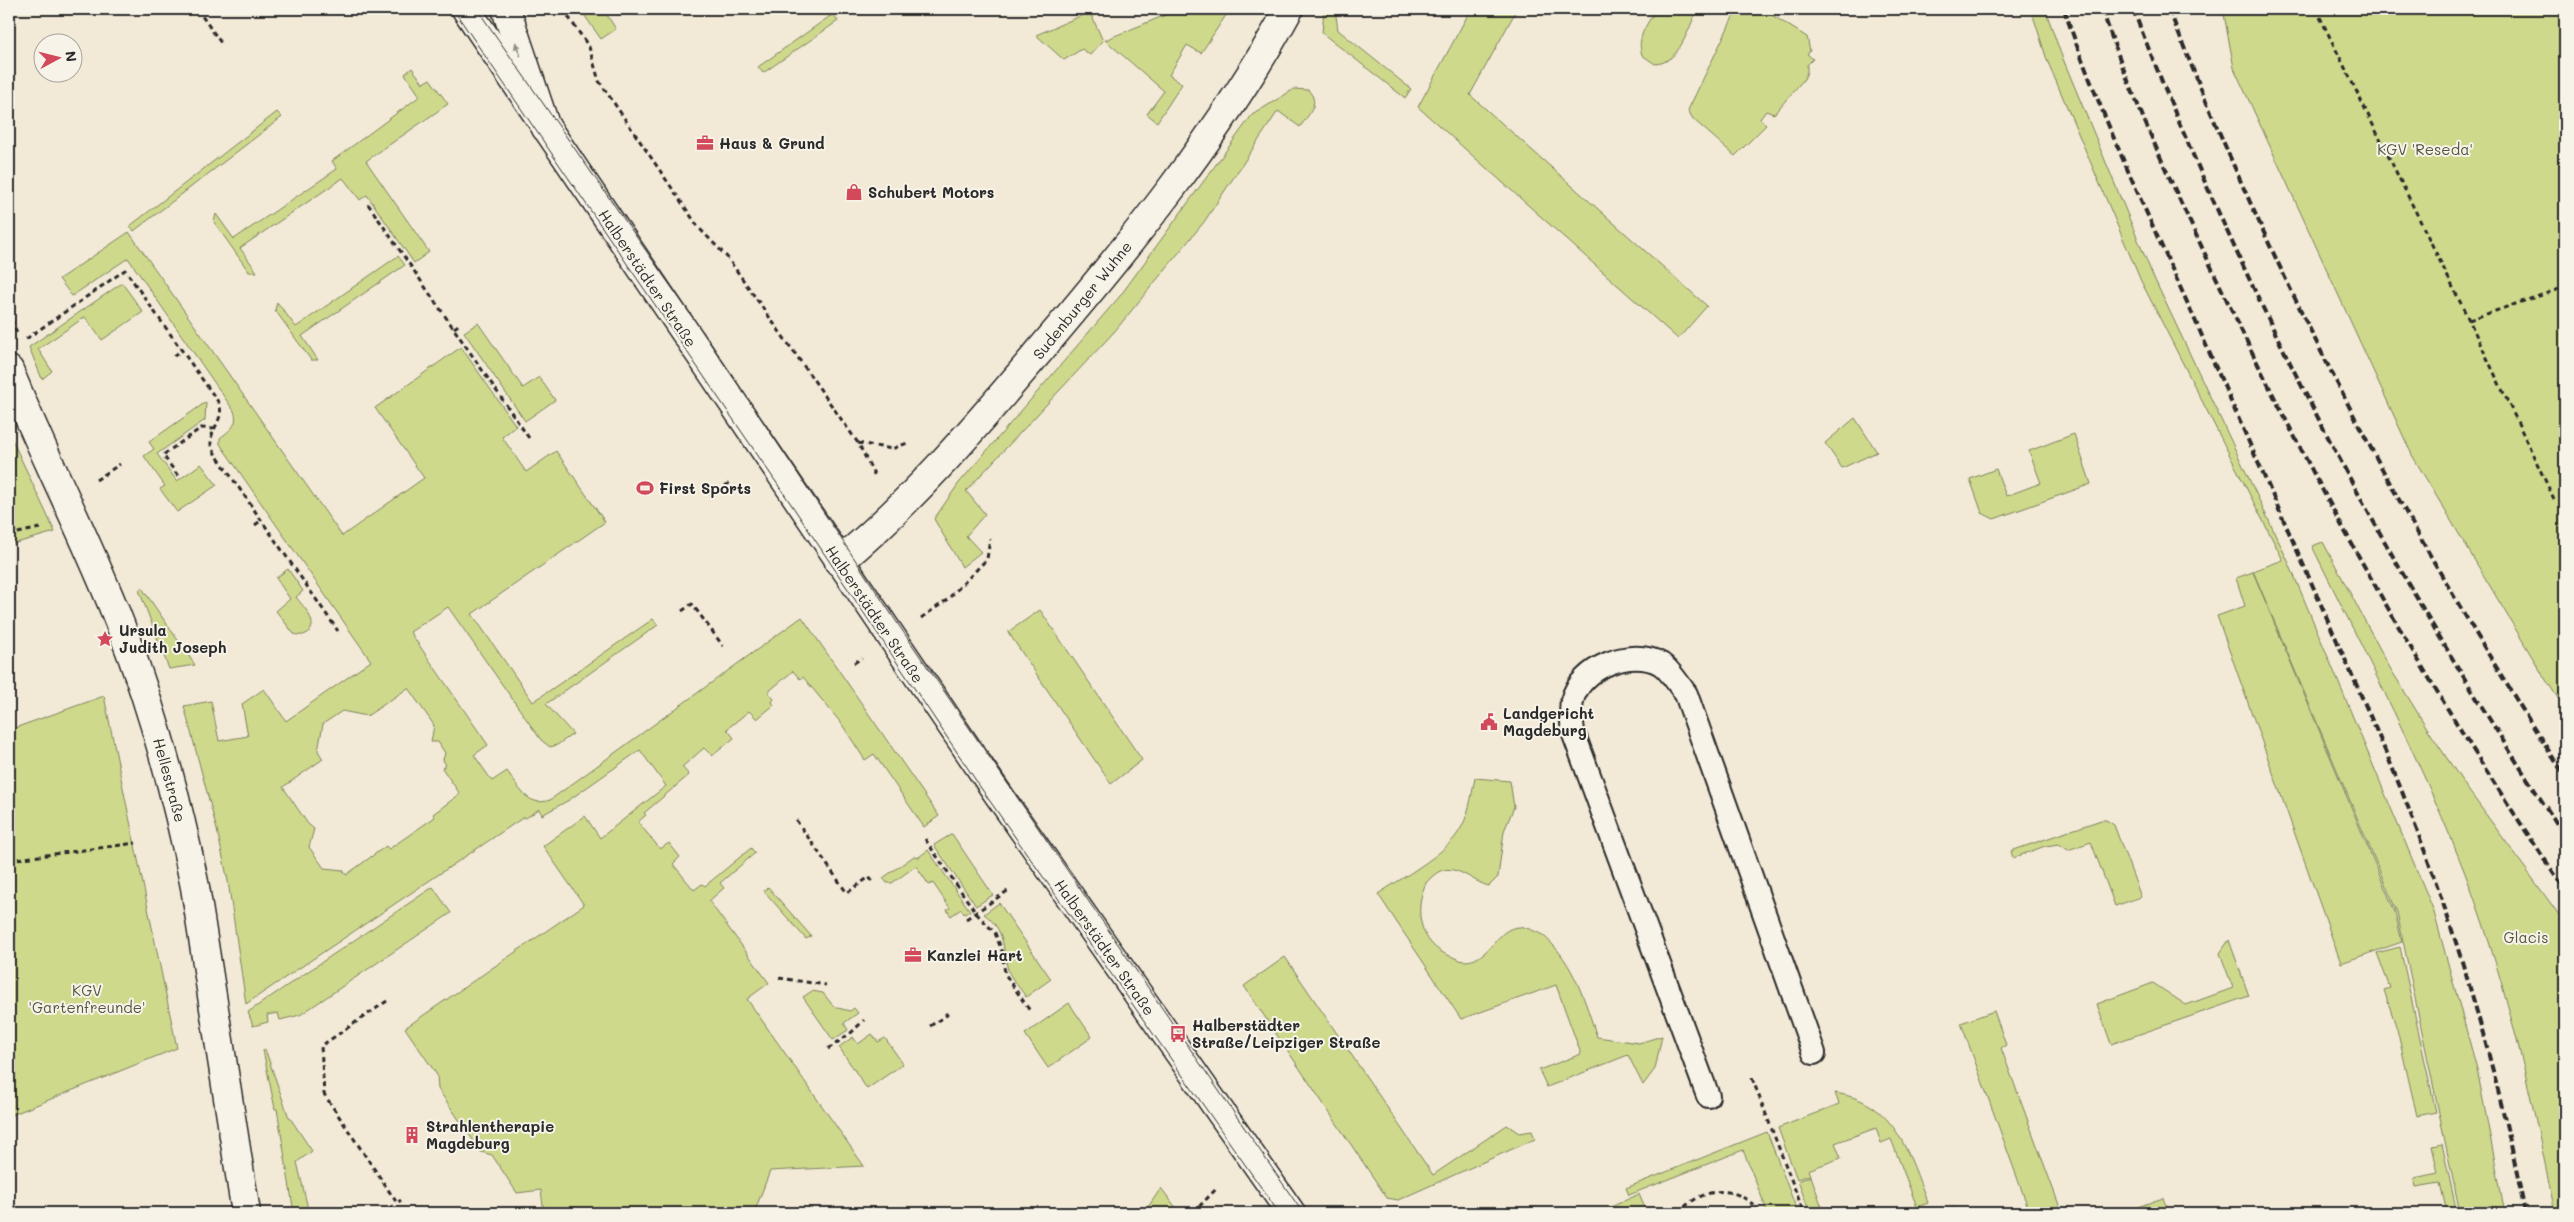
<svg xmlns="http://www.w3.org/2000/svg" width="2574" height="1222" font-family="Mali,sans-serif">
	<rect width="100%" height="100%" fill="#f3e9d7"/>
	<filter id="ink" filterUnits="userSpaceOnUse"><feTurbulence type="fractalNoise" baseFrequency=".02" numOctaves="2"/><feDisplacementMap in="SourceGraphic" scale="10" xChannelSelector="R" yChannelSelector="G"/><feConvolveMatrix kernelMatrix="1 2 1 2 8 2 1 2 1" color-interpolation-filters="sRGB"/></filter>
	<g filter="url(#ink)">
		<g fill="#ced98c" stroke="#7c825c" fill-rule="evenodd">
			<path d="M580 9H603L616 29 601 39Z"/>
			<path d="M1180 9H1230L1201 53 1187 45 1169 75 1182 84 1157 122 1147 114 1164 91 1105 40Z"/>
			<path d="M1324 9H1335L1338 30 1411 89 1405 98 1322 33Z"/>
			<path d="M1471 9H1517L1470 95 1707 306 1678 339 1418 107Z"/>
			<path d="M1656 9H1698C1688 28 1680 63 1655 64L1642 55C1636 37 1647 25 1656 9Z"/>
			<path d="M1737 9H1762L1807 37 1810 51 1807 54 1813 59 1807 65V72L1804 79 1774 114 1766 111 1760 119 1766 125 1735 156 1693 119 1688 110Z"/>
			<path d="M2031 9H2045L2061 54 2153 276 2288 561 2433 909 2477 1069 2505 1213H2460L2397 912 2253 571 2283 560 2141 281 2047 60Z"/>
			<path d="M2223 9H2565V709L2544 677 2412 455 2234 68Z"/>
			<path d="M1090 12 1103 41 1090 55 1082 49 1064 60 1036 35Z"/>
			<path d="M833 14 838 21 763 73 758 67Z"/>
			<path d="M412 68 423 83 430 79 448 104 366 161 429 252 414 263 367 195 360 200 343 178 240 248 257 272H249L214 222 216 214 234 239 337 169 332 161 420 96 405 74Z"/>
			<path d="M1294 89 1308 90C1321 103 1309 114 1300 127L1278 111 1204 222 1114 332 966 491 985 514 966 536 981 552 962 567 934 519 959 483 1120 296 1252 115Z"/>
			<path d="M277 112 282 117 134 231 130 226Z"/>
			<path d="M129 232 342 536 424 478 375 408 461 347 516 426 502 437 526 472 556 451 605 522 472 614 533 702 653 619 658 625 546 704 573 734 557 745 550 747 541 740 448 607 410 632 488 745 474 755 492 781 507 771C519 787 527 808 550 800L802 617 939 816 924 827 874 754 865 760 841 723 803 677 800 679 793 671 768 692 774 699 772 702 774 705 757 719 749 711 727 729 734 738 712 756 704 748 682 767 689 775 644 813 646 815 638 822 660 849 669 843 680 857 673 864 694 890 702 884 705 886 751 848 755 853 720 883 724 888 709 901 769 983 747 999 864 1166 770 1171 754 1213H544L541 1190 517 1193 492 1155 481 1152 438 1089 437 1075 405 1028 584 905 543 846 585 816 600 838 666 786 640 750 569 800 542 815 539 809 526 818 524 817 246 1004 228 881 217 830 184 706 211 701 219 741 248 736 242 704 264 689 286 721 371 661 220 444V438C230 430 239 425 234 411L128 258 72 296 59 279ZM408 688 434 725 431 742H438L445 753 443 760 446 765 442 768 460 794 433 814 435 817 389 849 386 846 346 875 343 870 324 868 309 847 314 829 308 824 283 787 323 759 318 751 323 724 342 711 367 716Z"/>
			<path d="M398 256 405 265 302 336 318 360H311L275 310 277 302 296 327Z"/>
			<path d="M122 283 143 312 102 340 85 317 38 349 52 371 42 379 29 347Z"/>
			<path d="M478 323 523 388 539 377 555 400 525 421 464 332Z"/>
			<path d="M206 402 205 420 157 454 177 481 201 464 217 485 177 512 160 489 165 486 144 456 154 449 149 442Z"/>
			<path d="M1855 418 1877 452 1842 468 1825 443Z"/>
			<path d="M9 433 55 532 9 545Z"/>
			<path d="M2074 434 2091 484 1994 519 1982 513 1970 479 1996 469 2006 496 2041 483 2029 451Z"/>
			<path d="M2323 542 2390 668 2427 728 2466 787 2565 923V1213H2555C2533 1102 2508 988 2468 881 2424 766 2366 656 2312 546Z"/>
			<path d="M288 569 303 591 296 597C302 605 319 622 309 632 304 636 299 636 294 634L276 611 290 599 276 578Z"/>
			<path d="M2253 572 2395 912 2402 942 2341 963 2217 616 2245 606 2236 578Z"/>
			<path d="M142 588 195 665 169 669 139 590Z"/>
			<path d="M1040 610 1142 760 1111 784 1008 632Z"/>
			<path d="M104 696 177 1048 9 1116V730Z"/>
			<path d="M1475 778 1510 781 1514 807 1504 831 1498 877 1489 886C1471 882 1453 859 1434 875 1432 877 1428 880 1426 883 1413 911 1420 945 1450 956 1454 957 1460 961 1465 961 1494 961 1498 915 1532 930 1536 932 1542 934 1545 937 1574 963 1585 1001 1597 1037L1639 1043 1662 1036 1655 1069 1643 1085 1628 1055 1547 1087 1539 1070 1581 1054 1556 985 1461 1019 1378 894C1400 879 1444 855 1458 833 1469 817 1471 797 1475 778Z"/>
			<path d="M2101 820H2106L2114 825 2141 897 2115 906 2091 842 2068 850 2059 844 2045 846 2013 858 2011 851Z"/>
			<path d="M952 834 993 895 976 906 934 845Z"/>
			<path d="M928 850 970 911 964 914 961 909 951 916 947 910 950 908 933 883 929 885 916 866 892 883H887L883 878 914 856 919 857Z"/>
			<path d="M433 887 451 913 300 1015 280 1020 278 1013 267 1015 268 1022 253 1026 248 1012Z"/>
			<path d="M768 887 811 936 806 939 764 891Z"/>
			<path d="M999 903 1051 979 1026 997C1021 989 1011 979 1008 970 1002 948 1006 930 984 914Z"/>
			<path d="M2229 940 2249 996 2111 1044 2097 1004 2153 983 2186 1005 2233 988 2220 953Z"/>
			<path d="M2400 947 2436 1112 2417 1116 2397 1029 2384 990 2390 988 2377 953Z"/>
			<path d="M1285 957 1433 1175 1507 1125 1519 1133 1532 1131 1535 1139 1398 1200 1387 1198 1244 986Z"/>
			<path d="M812 991 823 993 834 1007 850 1011 854 1008 858 1013 844 1023 848 1030 833 1040 803 997Z"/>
			<path d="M1069 1003 1092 1037 1048 1068 1025 1034Z"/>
			<path d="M1994 1011 2006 1045 2001 1048 2062 1213H2030L1961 1023Z"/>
			<path d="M872 1034 878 1042 885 1038 903 1064 867 1089 839 1047 853 1037 858 1044Z"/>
			<path d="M265 1049 288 1115 312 1151 297 1162 309 1213H294L277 1109H275L263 1050Z"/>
			<path d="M1835 1093C1897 1102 1908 1154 1928 1203L1917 1207 1891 1139 1881 1143 1876 1128 1835 1143 1841 1158 1808 1170 1810 1175 1797 1179 1778 1128 1839 1104Z"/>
			<path d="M1767 1132 1798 1213H1768L1743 1150 1629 1195 1626 1188Z"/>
			<path d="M2442 1144 2457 1213H2447L2440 1183 2416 1187 2414 1178 2438 1173 2432 1146Z"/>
			<path d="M1811 1176 1824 1213H1810L1798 1181Z"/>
			<path d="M1161 1188 1180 1213H1144Z"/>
			<path d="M1639 1194 1647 1213H1598Z"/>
			<path d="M2163 1198 2167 1208 2150 1213H2120Z"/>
		</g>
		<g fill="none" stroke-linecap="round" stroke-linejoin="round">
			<g stroke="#2b2b2b" stroke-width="26">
				<path id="lane" d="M1708 1096 1573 732C1572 722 1570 710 1572 701 1580 667 1632 647 1661 664 1670 670 1679 685 1686 694L1814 1053"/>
			</g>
			<g stroke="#2b2b2b" stroke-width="31">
				<path id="street" d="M9 370C43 456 87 538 120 624 153 709 177 797 195 887L246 1213"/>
			</g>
			<g stroke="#2b2b2b" stroke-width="31">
				<g id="secondary">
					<path d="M466 9 996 791 1291 1213"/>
					<path d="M839 562C913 501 975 427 1037 354 1129 246 1221 133 1289 9"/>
				</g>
			</g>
			<g stroke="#2b2b2b" stroke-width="31">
				<path id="highway" d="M506 9 546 128"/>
			</g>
			<g stroke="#2b2b2b" stroke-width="3" stroke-dasharray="5 4" stroke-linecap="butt">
				<path d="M197 9 221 43"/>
				<path d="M563 9 589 47 599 81 699 228 727 257 858 443 876 478"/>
				<path d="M2316 9 2469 320 2554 499"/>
				<path d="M368 204 531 441"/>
				<path d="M9 311 18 336"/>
				<path d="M2469 320 2565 287"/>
				<path d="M454 328 460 324"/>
				<path d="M26 339 125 270 219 403C226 421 206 431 212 449L338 631"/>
				<path d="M174 356 182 350"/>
				<path d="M858 443 892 449 910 442"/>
				<path d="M178 476 163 455 201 428 214 429"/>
				<path d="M96 480 120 464"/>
				<path d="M710 496 731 482"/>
				<path d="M255 525 262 520"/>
				<path d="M9 535 40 528"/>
				<path d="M682 611 692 604 723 646"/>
				<path d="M921 618 947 600 987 559 990 539"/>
				<path d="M854 663 862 658"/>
				<path d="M796 820 847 893 869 877 872 881"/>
				<path d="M925 839 976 913 995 933 1002 951 1005 974 1030 1011"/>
				<path d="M9 860 136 843"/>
				<path d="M966 919 1009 890"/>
				<path d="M779 978 826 985"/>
				<path d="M387 1001 321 1046 324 1094 397 1203 401 1200"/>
				<path d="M930 1026 947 1015 943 1010"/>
				<path d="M828 1049 852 1032 864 1020"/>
				<path d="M1752 1078 1804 1213"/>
				<path d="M382 1213 397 1203"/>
				<path d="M1193 1213 1217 1188"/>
				<path d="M1678 1213C1704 1186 1737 1183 1761 1213"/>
				<path d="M1943 1213 1954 1209"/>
			</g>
			<use href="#lane" stroke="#f7f3e8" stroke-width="22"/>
			<use href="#street" stroke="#f7f3e8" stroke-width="28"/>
			<use href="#secondary" stroke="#f7f3e8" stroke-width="28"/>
			<use href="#highway" stroke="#f7f3e8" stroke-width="28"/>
			<g stroke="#2b2b2b" stroke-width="1">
				<path d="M453 9 791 504 987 797 1279 1213"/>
				<path d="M477 9 712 345 902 630 1303 1213"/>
			</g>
			<g stroke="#2b2b2b" stroke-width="4" stroke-dasharray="8 4" stroke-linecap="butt">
				<path d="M2064 9C2100 115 2149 217 2195 320 2242 427 2290 534 2337 641 2363 700 2390 759 2413 820 2462 948 2499 1079 2525 1213"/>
				<path d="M2102 9C2134 106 2180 201 2224 294 2322 501 2435 701 2565 889"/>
				<path d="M2133 9C2246 299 2392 577 2565 836"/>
				<path d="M2169 9C2273 277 2408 535 2565 776"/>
			</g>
		</g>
		<defs><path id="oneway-solid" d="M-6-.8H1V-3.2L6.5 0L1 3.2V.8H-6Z" transform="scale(1.25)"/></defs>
		<use fill="#918f8a" href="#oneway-solid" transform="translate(518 49) rotate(-110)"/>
	</g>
	<defs>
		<g id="office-bare" transform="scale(1.35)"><path d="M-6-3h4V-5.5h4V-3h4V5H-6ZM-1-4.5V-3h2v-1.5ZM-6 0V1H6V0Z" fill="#d1495b" stroke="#f7f3e8" stroke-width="2.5" paint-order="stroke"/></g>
		<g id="shop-bare" transform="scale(1.35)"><path d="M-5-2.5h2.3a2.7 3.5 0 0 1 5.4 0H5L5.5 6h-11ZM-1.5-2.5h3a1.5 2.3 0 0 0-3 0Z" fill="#d1495b" stroke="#f7f3e8" stroke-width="2.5" paint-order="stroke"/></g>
		<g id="stadium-bare" transform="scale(1.35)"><path d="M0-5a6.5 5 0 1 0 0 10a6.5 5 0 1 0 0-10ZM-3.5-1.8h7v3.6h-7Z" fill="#d1495b" stroke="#f7f3e8" stroke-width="2.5" paint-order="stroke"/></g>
		<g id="sight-bare" transform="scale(1.35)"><path d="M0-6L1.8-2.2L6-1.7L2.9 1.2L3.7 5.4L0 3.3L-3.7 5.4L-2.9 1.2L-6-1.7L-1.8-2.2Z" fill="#d1495b" stroke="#f7f3e8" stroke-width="2.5" paint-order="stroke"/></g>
		<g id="civic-bare" transform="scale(1.35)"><path d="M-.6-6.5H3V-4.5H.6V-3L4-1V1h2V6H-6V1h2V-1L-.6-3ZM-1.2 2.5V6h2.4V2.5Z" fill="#d1495b" stroke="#f7f3e8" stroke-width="2.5" paint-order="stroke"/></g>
		<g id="bus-bare" transform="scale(1.35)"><path d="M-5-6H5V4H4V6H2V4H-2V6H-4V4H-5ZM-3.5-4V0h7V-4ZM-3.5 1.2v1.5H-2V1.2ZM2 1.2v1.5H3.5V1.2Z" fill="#d1495b" stroke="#f7f3e8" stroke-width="2.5" paint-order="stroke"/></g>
		<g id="building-bare" transform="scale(1.35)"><path d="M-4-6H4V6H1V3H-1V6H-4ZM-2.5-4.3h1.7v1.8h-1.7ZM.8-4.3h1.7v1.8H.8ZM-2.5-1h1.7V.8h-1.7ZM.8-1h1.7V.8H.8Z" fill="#d1495b" stroke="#f7f3e8" stroke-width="2.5" paint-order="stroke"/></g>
	</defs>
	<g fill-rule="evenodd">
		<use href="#office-bare" x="705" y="143"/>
		<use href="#shop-bare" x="854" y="192"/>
		<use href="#stadium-bare" x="645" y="488"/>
		<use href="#sight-bare" x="105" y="639"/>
		<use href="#civic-bare" x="1489" y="722"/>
		<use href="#office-bare" x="913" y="955"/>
		<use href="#bus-bare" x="1178" y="1034"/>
		<use href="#building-bare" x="412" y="1135"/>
	</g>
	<g text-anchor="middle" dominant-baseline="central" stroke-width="4" stroke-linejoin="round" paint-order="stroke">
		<g font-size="15" font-weight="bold" fill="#2b2b2b" stroke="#f7f3e8" text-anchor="start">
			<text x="719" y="143">Haus &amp; Grund</text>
			<text x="868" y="192">Schubert Motors</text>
			<text x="659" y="488">First Sports</text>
			<text x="119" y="630">Ursula<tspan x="119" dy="17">Judith Joseph</tspan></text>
			<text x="1503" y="713">Landgericht<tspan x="1503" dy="17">Magdeburg</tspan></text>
			<text x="927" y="955">Kanzlei Hart</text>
			<text x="1192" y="1025">Halberstädter<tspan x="1192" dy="17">Straße/Leipziger Straße</tspan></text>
			<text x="426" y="1126">Strahlentherapie<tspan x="426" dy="17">Magdeburg</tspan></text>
		</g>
		<g font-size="15" fill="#545643" stroke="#f7f3e8">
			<text x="2425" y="149">KGV 'Reseda'</text>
			<text x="2526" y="937">Glacis</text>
			<text x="87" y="990">KGV<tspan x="87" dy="17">'Gartenfreunde'</tspan></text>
		</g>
		<g font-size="15" fill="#2b2b2b" stroke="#f7f3e8">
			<text transform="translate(648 278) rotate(56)">Halberstädter Straße</text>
			<text transform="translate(1082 300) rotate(-51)">Sudenburger Wuhne</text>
			<text transform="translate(875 614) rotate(56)">Halberstädter Straße</text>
			<text transform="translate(170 780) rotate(75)">Hellestraße</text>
			<text transform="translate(1105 947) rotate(55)">Halberstädter Straße</text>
		</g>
	</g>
	<rect width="2574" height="1222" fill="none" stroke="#f7f3e8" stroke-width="30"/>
	<rect x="15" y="15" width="2544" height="1192" fill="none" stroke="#2b2b2b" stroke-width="2" filter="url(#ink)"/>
	<g transform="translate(58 58) rotate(83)"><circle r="24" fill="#f7f3e8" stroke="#a5a39c"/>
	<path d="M0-4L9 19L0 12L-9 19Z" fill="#d1495b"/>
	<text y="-8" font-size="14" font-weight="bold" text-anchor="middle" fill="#2b2b2b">N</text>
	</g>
</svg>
